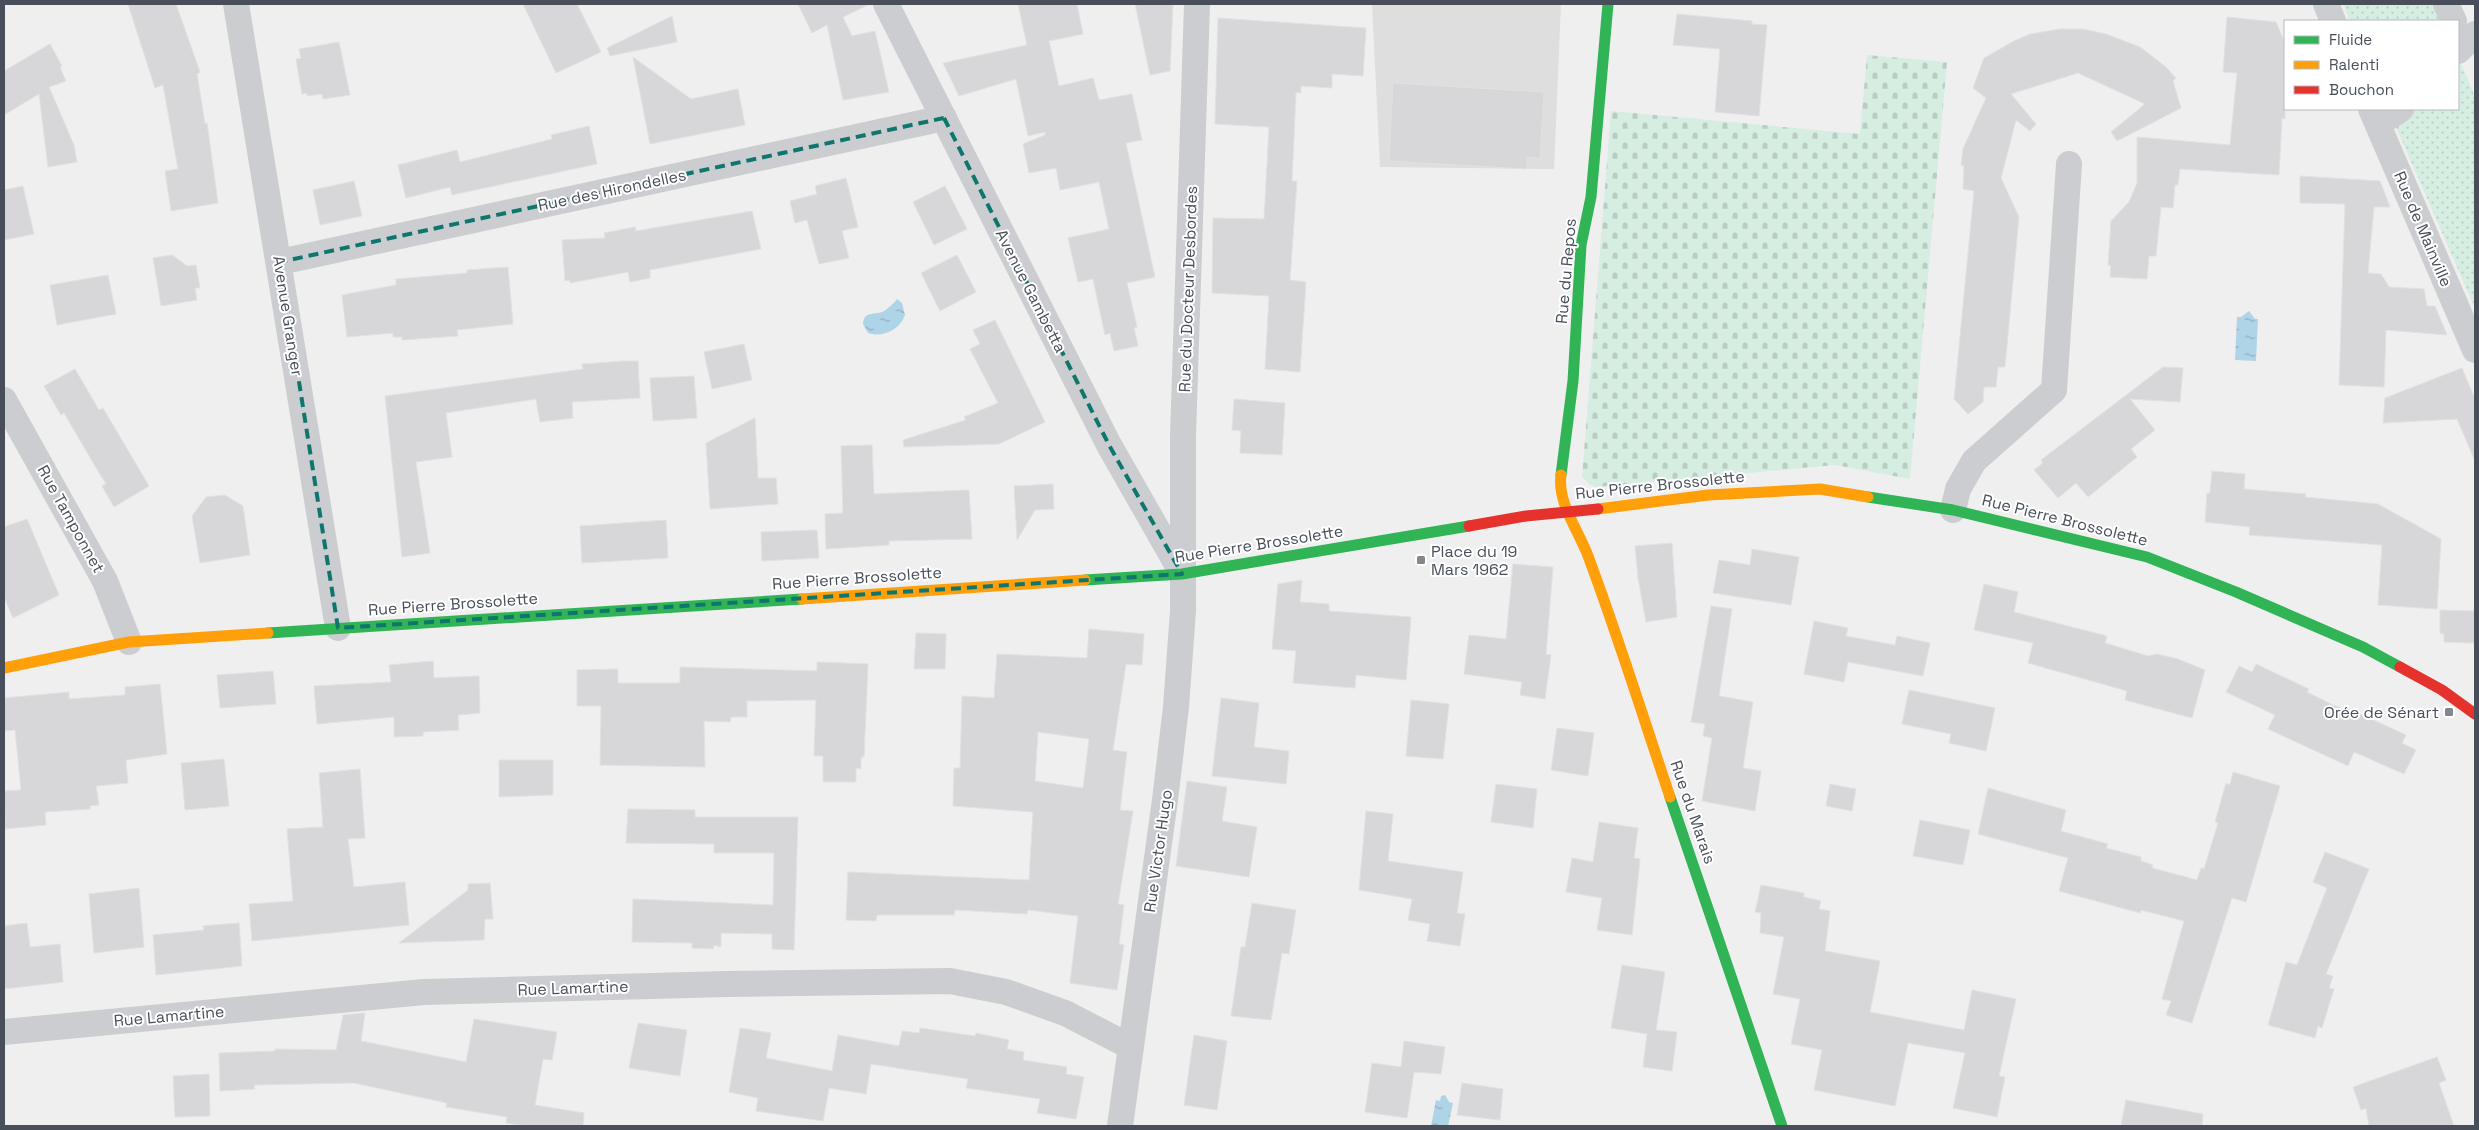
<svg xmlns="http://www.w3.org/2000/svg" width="2479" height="1130" font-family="'Space Grotesk',sans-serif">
	<defs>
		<pattern id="grass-dots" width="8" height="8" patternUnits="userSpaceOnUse" patternTransform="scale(1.25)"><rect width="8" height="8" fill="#d6ede1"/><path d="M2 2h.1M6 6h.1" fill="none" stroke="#b9cdc3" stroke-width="1.8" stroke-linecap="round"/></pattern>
		<pattern id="cemetery-stones" width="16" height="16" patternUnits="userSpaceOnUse" patternTransform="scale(1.25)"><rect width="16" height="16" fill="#d6ede1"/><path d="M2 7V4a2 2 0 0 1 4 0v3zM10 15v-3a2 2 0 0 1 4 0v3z" fill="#b9cdc3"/></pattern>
		<pattern id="water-ripples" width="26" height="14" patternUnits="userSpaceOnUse" patternTransform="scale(1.25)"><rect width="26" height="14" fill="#aed4e7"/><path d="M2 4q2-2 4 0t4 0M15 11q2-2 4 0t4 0" fill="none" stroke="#90aebe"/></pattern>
	</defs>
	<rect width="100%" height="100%" fill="#f0efef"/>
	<path fill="#dedede" d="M1372 4H1561L1554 169 1380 167Z"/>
	<g fill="url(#grass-dots)">
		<path d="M2343 4H2435L2443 21H2350Z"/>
		<path d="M2458 56 2475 97V308L2388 109H2458Z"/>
	</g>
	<path fill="url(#cemetery-stones)" d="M1867 55 1947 62 1910 479 1835 465 1596 487 1590 485 1582 477 1611 111 1860 134Z"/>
	<g fill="url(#water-ripples)">
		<path d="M897 299 902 303 905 315C900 330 882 338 868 333L863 324C864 311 874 315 882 312 887 310 894 303 897 299Z"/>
		<path d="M2249 311 2255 319H2258L2256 361 2235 360 2237 317H2241Z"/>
		<path d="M1445 1095 1449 1102 1453 1103 1448 1126H1431L1436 1100 1440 1101 1441 1096Z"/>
	</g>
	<g fill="#d7d7d9" stroke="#e1e1e2" fill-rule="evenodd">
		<path d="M128 4H176L200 72 197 74 205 124 207 123 218 203 171 211 165 171 178 169 163 85 155 88Z"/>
		<path d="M523 4H577L601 52 556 73Z"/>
		<path d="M798 4H870L843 17 852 36 875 31 889 92 843 100 827 25 812 33Z"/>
		<path d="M1018 4H1077L1083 34 1049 41 1059 86 1093 78 1099 100 1132 94 1142 140 1126 143 1155 277 1127 283 1137 327 1134 328 1138 346 1114 351 1110 333 1105 335 1093 279 1078 282 1068 238 1109 229 1099 182 1060 190 1056 168 1029 173 1023 144 1045 135V132L1028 136 1016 79 959 96 943 63 1027 45Z"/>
		<path d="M1135 4H1173L1170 71 1150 75Z"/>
		<path d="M1677 14 1752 21V24L1767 25 1759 116 1715 112 1720 49 1673 45Z"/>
		<path d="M672 16 677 42 610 56 607 48Z"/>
		<path d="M2227 17 2276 22 2285 43V119L2282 118 2279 175 2180 169 2178 185H2175L2173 208 2161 207 2156 256H2149L2147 279 2110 277 2111 266 2108 265 2111 221 2129 202 2137 183V137L2230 145 2237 73 2223 72Z"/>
		<path d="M1218 18 1366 28 1363 76 1332 74V88L1301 86V93L1296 92 1292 181H1297L1290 280 1306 282 1300 372 1265 369 1269 296 1212 293 1213 218 1264 219 1269 127 1215 124Z"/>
		<path d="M2060 29H2083L2106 34 2140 47 2166 67 2176 78 2173 81 2181 108 2117 141 2111 132 2145 104 2078 73 2011 94 2036 124 2030 131 2016 120 2001 178 2019 217 2005 367H1998L1996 387H1984L1983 402 1968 414 1954 399 1974 191 1963 189 1964 166 1961 165 1963 149 1986 98 1973 88 1984 58 2014 41 2030 34Z"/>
		<path d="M339 42 350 95 323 99 322 94 307 96V93L302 94 296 59 301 58 299 49Z"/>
		<path d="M50 44 62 66 60 67 66 81 49 87 74 145 77 162 48 167 39 94 4 115V71Z"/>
		<path d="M633 57 691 99 738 89 745 125 650 144Z"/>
		<path d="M1393 83 1544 92 1540 158 1527 157 1526 169 1389 161Z"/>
		<path d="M589 126 597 164 452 195 450 187 406 198 398 165 457 150 460 162 552 139 551 135Z"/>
		<path d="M2300 176 2380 181 2390 207H2374L2368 273 2381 274 2389 287 2424 289 2427 306H2435L2447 335 2386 330 2384 387 2339 385 2345 204 2300 203Z"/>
		<path d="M846 178 858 227 842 231 849 258 819 264 807 220 795 223 790 201 817 194 815 186Z"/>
		<path d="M354 181 362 216 320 225 313 190Z"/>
		<path d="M23 186 34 234 4 240V190Z"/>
		<path d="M945 186 967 229 934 245 913 202Z"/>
		<path d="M752 211 761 249 650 270V278L630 282 628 272 570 283V280L565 281 562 240 605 238 604 233 635 227 636 231Z"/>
		<path d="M172 255 187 266 196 265 200 288H195L197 300 161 306 153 258Z"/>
		<path d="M957 255 976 292 940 311 921 273Z"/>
		<path d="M508 267 513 324 457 330 458 336 402 340V337H393V333L347 337 342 295 396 285V279L467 273V270Z"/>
		<path d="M108 275 116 314 57 325 50 285Z"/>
		<path d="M995 320 1045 422 999 444 904 447 903 440 966 420 964 417 998 403 970 349 980 344 973 330Z"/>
		<path d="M744 344 752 380 712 389 704 352Z"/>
		<path d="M624 361H638L640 398 572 402 573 418 540 422 536 399 446 413 452 457 416 462 430 553 402 557 385 396 583 369 582 364Z"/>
		<path d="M2163 367 2183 368 2180 402 2130 399 2155 430 2131 449 2137 457 2088 497 2076 483 2058 498 2034 470 2043 463 2041 460Z"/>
		<path d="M2462 368 2475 399V461L2457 419 2383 423 2385 398Z"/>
		<path d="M75 369 99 410 103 408 149 486 114 507 102 486 106 484 98 471 64 413 61 415 44 386Z"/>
		<path d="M694 376 697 418 653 421 650 378Z"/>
		<path d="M1234 399 1285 403 1282 455 1240 453 1241 431 1232 430Z"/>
		<path d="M755 418 758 478H776L778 504 710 509 706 443Z"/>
		<path d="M872 445 874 494 969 490 972 539 889 541V545L826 549 825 514 843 513 841 446Z"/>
		<path d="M2212 471 2245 474 2244 489 2306 494 2305 497 2378 504 2441 539 2437 609 2378 605 2382 545 2249 535 2250 527 2205 522 2207 493H2210Z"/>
		<path d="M1053 484 1054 509 1035 510 1017 540 1014 486Z"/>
		<path d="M225 495 243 506 250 555 200 563 192 516 206 497Z"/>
		<path d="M27 519 59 595 13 618 4 597V527Z"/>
		<path d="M666 520 668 558 582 563 580 526Z"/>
		<path d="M817 530 819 558 762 561 761 532Z"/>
		<path d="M1672 543 1677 617 1646 622 1638 578 1635 546Z"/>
		<path d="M1752 549 1799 557 1791 605 1713 593 1719 560 1750 565Z"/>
		<path d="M1513 564 1553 567 1546 654 1551 655 1545 699 1520 695 1522 682 1464 674 1469 635 1506 639Z"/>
		<path d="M1302 580 1300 602 1329 604V611L1411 617 1406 680 1356 675 1355 688 1293 683 1296 651 1272 649 1278 584Z"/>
		<path d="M1984 584 2018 592 2014 612 2107 636 2105 643 2148 656 2157 654 2178 659 2205 670 2192 718 2125 700 2127 691 2028 663 2033 643 1974 630Z"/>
		<path d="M1711 606 1732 609 1719 696 1753 702 1743 768 1761 771 1755 811 1702 801 1712 738 1703 736 1705 724 1691 722Z"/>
		<path d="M2440 610 2475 611V643L2444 642V634L2440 633Z"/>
		<path d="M1814 621 1848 628 1846 636 1895 645 1897 636 1930 643 1923 676 1848 662 1844 682 1804 674Z"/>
		<path d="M1089 629 1144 634 1142 665 1126 664 1113 750 1127 752 1120 810 1133 811 1118 904 1124 905 1119 944 1124 945 1117 990 1070 983 1078 916 1028 910 1027 914 955 910 954 915H877L876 921 846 920 848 872 1029 880 1033 812 953 806 954 768H960L962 696 994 698 997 654 1087 658ZM1038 732 1089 739 1083 788 1035 781Z"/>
		<path d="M916 633 946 634 945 669H914Z"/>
		<path d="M433 661 434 678 479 676 480 713 458 715 459 730 423 732V736L394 737V717L317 724 314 686 391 682 389 665Z"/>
		<path d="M817 662 868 664 864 757H861V769L856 768V782H823V756H814L816 700 747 701V717H731L730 722 704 721 705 767 600 765 601 706H577V670L618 669V683H680V667L817 671Z"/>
		<path d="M2256 664 2309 689 2307 692 2329 703 2351 713 2352 710 2406 735 2402 743 2416 750 2404 774 2354 752 2348 766 2268 729 2275 715 2226 692 2239 666 2252 672Z"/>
		<path d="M273 671 276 704 220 708 217 675Z"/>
		<path d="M160 684 167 754 126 760 128 783 96 786 99 805 90 806V809L45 812 46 825 5 829 4 791 21 790 15 730 4 731V698L69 692V699L125 695V687Z"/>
		<path d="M1909 690 1995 708 1986 751 1949 743 1951 734 1902 724Z"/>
		<path d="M1221 698 1259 703 1254 747 1289 751 1286 784 1212 776Z"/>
		<path d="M1411 700 1449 704 1443 759 1406 756Z"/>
		<path d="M1557 728 1594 733 1588 776 1551 770Z"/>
		<path d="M224 759 229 806 185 810 181 763Z"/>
		<path d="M499 760H553V795L499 797Z"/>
		<path d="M360 769 365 838 348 839 354 887 405 882 409 925 252 941 249 904 293 901 287 829 323 827 319 773Z"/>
		<path d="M2233 772 2280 786 2246 902 2232 898 2192 1023 2166 1015 2171 1001 2162 999 2184 921 2141 910 2140 913 2059 891 2068 858 1978 834 1988 788 2066 810 2061 831 2108 844 2106 848 2141 857V861L2153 865 2152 868 2197 880 2201 868 2204 869 2218 823 2215 822 2226 783 2230 785Z"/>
		<path d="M1187 781 1227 787 1222 821 1257 827 1249 877 1176 866Z"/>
		<path d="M1496 784 1537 789 1533 828 1491 822Z"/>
		<path d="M1830 784 1856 789 1852 811 1826 806Z"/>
		<path d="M628 809 695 810V817H798L794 950 772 949V934L721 933V947L714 945 713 949 692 948V943L632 942 633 899 773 905 774 853H714V844L626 843Z"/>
		<path d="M1366 811 1393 814 1388 861 1463 872 1457 913 1465 914 1460 946 1427 941 1430 924 1408 920 1412 899 1359 890Z"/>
		<path d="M1920 820 1970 830 1963 865 1913 856Z"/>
		<path d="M1599 822 1638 828 1634 858 1640 859 1632 935 1597 930 1602 898 1566 892 1572 858 1593 862Z"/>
		<path d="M2325 852 2369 869 2326 974 2333 976 2329 988 2334 989 2322 1028 2318 1026 2315 1038 2268 1025 2286 962 2297 965 2327 888 2313 882Z"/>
		<path d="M490 883 493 919H485L484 940 399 943 468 890V884Z"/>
		<path d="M1761 885 1804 893V897L1821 901 1819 909 1830 911 1825 951 1880 961 1870 1012 1964 1030 1972 990 2016 999 1999 1076 2005 1077 1997 1117 1953 1108 1965 1053 1908 1043 1895 1106 1814 1090 1822 1050 1791 1044 1800 999 1773 994 1784 937 1760 933 1761 913 1755 912Z"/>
		<path d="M139 888 144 947 94 953 89 894Z"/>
		<path d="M1252 903 1296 910 1289 954 1282 953 1271 1020 1231 1016 1241 947H1245Z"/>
		<path d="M27 923 30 947 60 944 63 982 4 989V926Z"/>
		<path d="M239 923 242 966 156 975 153 935 204 930 203 926Z"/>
		<path d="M1622 965 1665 972 1656 1030 1677 1032 1672 1071 1643 1067 1647 1034 1611 1028Z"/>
		<path d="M365 1013 361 1041 466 1062 474 1019 557 1032 552 1060 543 1059 535 1105 584 1113 583 1126H525L506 1123 507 1117 446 1107 447 1103 354 1083 254 1085 255 1089 220 1091 219 1053 275 1051V1049L336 1050 343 1015Z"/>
		<path d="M638 1023 687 1030 680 1076 629 1068Z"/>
		<path d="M740 1028 771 1033 766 1058 832 1071 838 1035 899 1046 902 1031 919 1033 920 1028 975 1036 976 1033 1009 1040 1007 1049 1024 1052 1023 1060 1067 1067 1066 1074 1084 1077 1076 1119 1037 1113 1040 1099 966 1088 968 1079 871 1064 866 1094 829 1088 823 1121 756 1111 758 1098 729 1092Z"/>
		<path d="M1194 1035 1227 1041 1217 1110 1184 1105Z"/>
		<path d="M1404 1041 1445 1047 1441 1074 1414 1072 1407 1118 1365 1112 1372 1063 1401 1067Z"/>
		<path d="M2437 1057 2446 1080 2439 1083 2454 1126H2369L2366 1108 2361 1110 2353 1087Z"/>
		<path d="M209 1074 210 1116 175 1117 173 1076Z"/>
		<path d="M1462 1083 1503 1089 1500 1120 1457 1115Z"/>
		<path d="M2126 1100 2203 1114 2202 1126H2121Z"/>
	</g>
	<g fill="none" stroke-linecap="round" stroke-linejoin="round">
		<g stroke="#cbcdd0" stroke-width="26">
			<path d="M236 4 338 628"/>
			<path d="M886 4 1109 445 1182 573"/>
			<path d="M2326 4 2333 21"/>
			<path d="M2446 4 2454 21"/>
			<path d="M2458 51 2475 34"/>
			<path d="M2371 109 2475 350"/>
			<path d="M2378 124 2401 109"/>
			<path d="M280 262 944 118"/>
			<path d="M4 400 105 581 129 642"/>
			<path d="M1953 510 1958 489 1974 461 2054 390 2069 164"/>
			<path d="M4 1032 424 992 727 984 950 981 1006 992 1065 1013 1131 1047"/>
			<path d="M1120 1126 1165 800 1176 707 1183 611V436L1197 4"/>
		</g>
		<g stroke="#30b455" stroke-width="11">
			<path d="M1561 475 1573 381 1581 245 1591 197 1608 4"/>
			<path d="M1868 497 1953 510 2147 557 2236 592 2363 647 2400 667"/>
			<path d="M1085 580 1182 574 1469 526"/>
			<path d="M268 633 802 599"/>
			<path d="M1670 797 1782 1126"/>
		</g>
		<g stroke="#ff9f0a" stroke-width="11">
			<path d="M1561 475C1557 503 1579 531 1588 556 1618 636 1643 717 1670 797"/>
			<path d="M1598 509 1708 495 1820 489 1868 497"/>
			<path d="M802 599 1085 580"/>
			<path d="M4 668 129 642 268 633"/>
		</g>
		<g stroke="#e5322d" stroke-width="11">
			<path d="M1469 526 1526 516 1598 509"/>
			<path d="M2400 667 2442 690 2475 714"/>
		</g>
	</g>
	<path fill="none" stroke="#0f766e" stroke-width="4" stroke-dasharray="10 6" stroke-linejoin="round" d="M944 118 1109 445 1182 574 338 628 280 262Z"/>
	<g fill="#83878e" stroke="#fff" stroke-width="2">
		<rect x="1416" y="555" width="10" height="10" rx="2.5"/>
		<rect x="2444" y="707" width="10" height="10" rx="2.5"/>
	</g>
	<g text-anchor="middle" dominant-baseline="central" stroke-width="4" stroke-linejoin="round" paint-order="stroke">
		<g font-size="16" fill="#484f5a" stroke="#fff">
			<text transform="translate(612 190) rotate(-12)">Rue des Hirondelles</text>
			<text transform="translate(2423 229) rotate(67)">Rue de Mainville</text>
			<text transform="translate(1566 271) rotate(-85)">Rue du Repos</text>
			<text transform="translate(1188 289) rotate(-88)">Rue du Docteur Desbordes</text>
			<text transform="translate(1031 291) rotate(63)">Avenue Gambetta</text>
			<text transform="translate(288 316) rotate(81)">Avenue Granger</text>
			<text transform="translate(1660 485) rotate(-6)">Rue Pierre Brossolette</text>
			<text transform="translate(71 519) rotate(61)">Rue Tamponnet</text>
			<text transform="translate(2065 520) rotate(14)">Rue Pierre Brossolette</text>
			<text transform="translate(1259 544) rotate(-9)">Rue Pierre Brossolette</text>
			<text transform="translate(857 578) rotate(-4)">Rue Pierre Brossolette</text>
			<text transform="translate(453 604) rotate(-4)">Rue Pierre Brossolette</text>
			<text transform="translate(1693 812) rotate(71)">Rue du Marais</text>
			<text transform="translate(1158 851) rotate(-82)">Rue Victor Hugo</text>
			<text transform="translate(573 988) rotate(-2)">Rue Lamartine</text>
			<text transform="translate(169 1016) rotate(-5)">Rue Lamartine</text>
		</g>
		<g font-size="16" fill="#484f5a" stroke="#fff" text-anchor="start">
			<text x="1431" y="551">Place du 19<tspan x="1431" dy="18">Mars 1962</tspan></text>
			<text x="2439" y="712" text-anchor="end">Orée de Sénart</text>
		</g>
	</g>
	<rect width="2479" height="1130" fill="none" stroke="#484f5a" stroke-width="10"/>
	<rect x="2284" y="20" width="175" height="90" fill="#ffffff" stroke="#b6b9bd"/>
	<rect x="2294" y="36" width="25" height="8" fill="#30b455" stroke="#b6b9bd"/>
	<text x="2329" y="45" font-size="15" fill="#484f5a">Fluide</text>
	<rect x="2294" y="61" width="25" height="8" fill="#ff9f0a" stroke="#b6b9bd"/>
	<text x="2329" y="70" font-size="15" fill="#484f5a">Ralenti</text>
	<rect x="2294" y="86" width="25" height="8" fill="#e5322d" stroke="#b6b9bd"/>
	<text x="2329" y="95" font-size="15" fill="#484f5a">Bouchon</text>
</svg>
